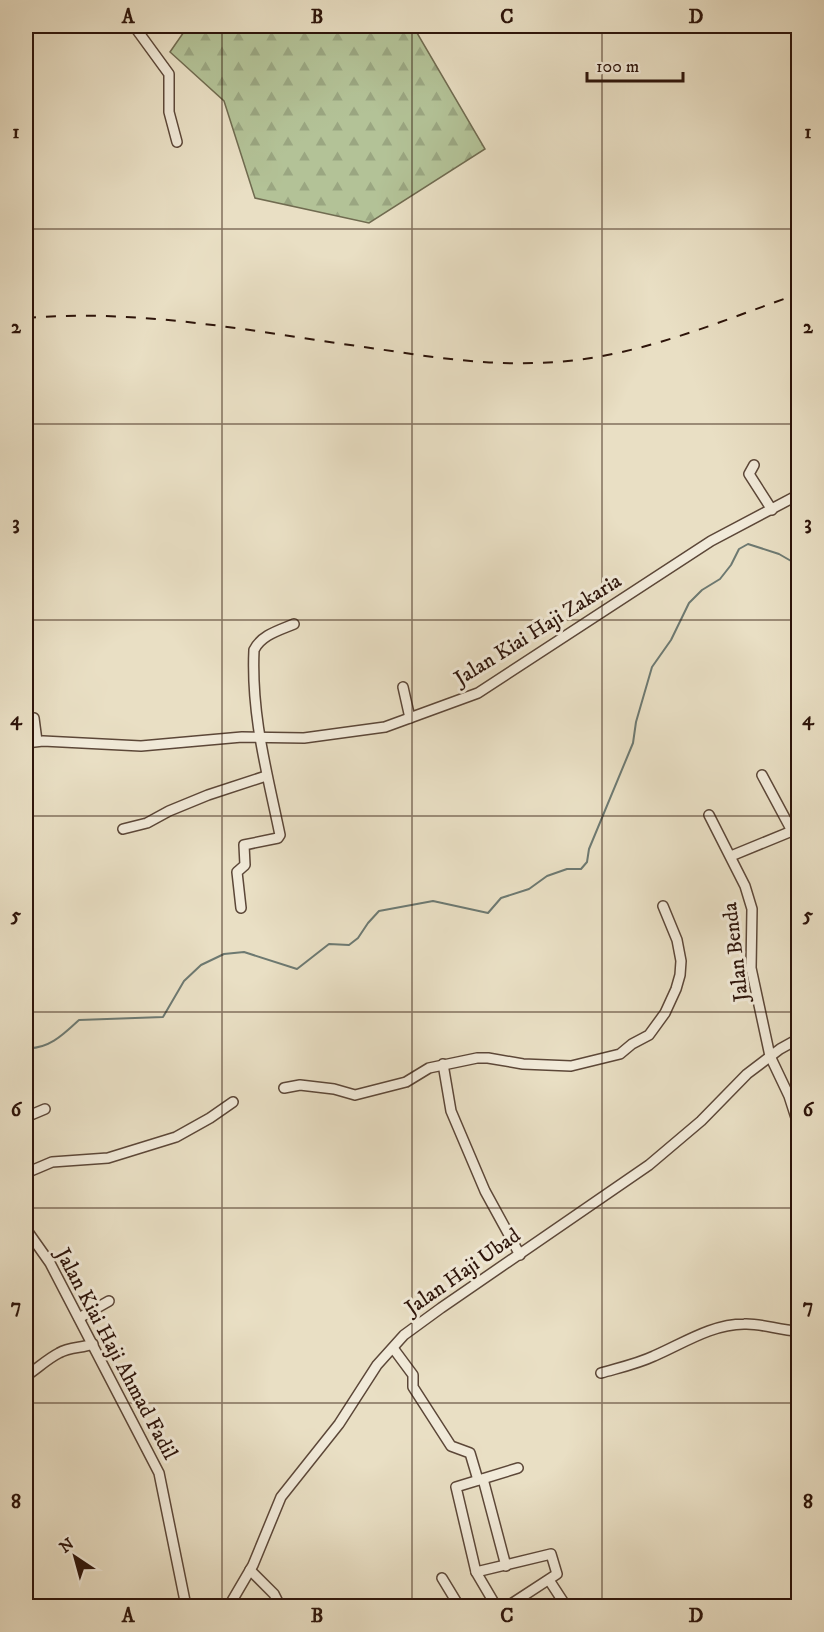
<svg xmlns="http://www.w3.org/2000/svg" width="824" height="1632" font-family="'IM FELL DW Pica',serif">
	<defs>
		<pattern id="forest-firs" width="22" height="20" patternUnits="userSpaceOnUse" patternTransform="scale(1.5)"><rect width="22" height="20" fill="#b3c297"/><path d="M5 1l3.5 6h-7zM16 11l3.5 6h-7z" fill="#9aa681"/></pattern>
	</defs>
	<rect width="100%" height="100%" fill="#e9dfc4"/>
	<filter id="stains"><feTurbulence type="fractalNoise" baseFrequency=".00333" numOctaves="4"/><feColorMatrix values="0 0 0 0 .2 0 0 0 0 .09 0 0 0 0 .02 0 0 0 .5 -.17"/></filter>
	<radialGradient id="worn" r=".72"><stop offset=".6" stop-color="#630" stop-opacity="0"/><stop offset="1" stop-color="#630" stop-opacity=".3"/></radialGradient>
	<path fill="url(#forest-firs)" stroke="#706b50" stroke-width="1.5" d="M188 26H413L485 149 369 223 255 198 224 101 170 52Z"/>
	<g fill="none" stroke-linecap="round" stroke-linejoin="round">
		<path stroke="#6d7971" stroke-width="2" d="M26 1048C48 1050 64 1034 79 1020L163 1017 184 981 201 965 224 954 244 952 297 969 329 944 349 945 358 938 368 923 379 911 433 901 488 913 501 898 529 889 547 876 567 869H581L587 862 589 849 633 743 636 722 652 667 671 640 689 603 702 590 720 579 731 565 739 549 748 544 779 554 798 565"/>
		<g stroke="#5c4738" stroke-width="12">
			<g id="minor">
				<path d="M134 26 169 74V112L177 142"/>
				<path d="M754 465 749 474 772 510"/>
				<path d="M403 687 410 718"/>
				<path d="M34 718 37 741"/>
				<path d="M26 743 43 741 141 746 242 737 304 738 385 727 478 693 711 541 798 495"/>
				<path d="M709 815 745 886 752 909 751 968 770 1056 789 1096 798 1124"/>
				<path d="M123 829 147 823 169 811 208 795 266 776"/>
				<path d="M731 856 792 831 762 775"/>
				<path d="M241 908 237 872 245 865 244 845 278 838 280 835C267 772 251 715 254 650 261 635 280 630 294 624"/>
				<path d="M443 1064 451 1111 485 1191 520 1255"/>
				<path d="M284 1088 300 1085 334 1089 355 1095 406 1082 429 1068 477 1058H488L523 1064 571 1066 620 1054 632 1044 649 1035 665 1013 676 989 680 975 681 961 677 940 663 906"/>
				<path d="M26 1117 45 1109"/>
				<path d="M26 1173 52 1162 108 1158 176 1137 210 1118 233 1102"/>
				<path d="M26 1229 50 1263 159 1473 186 1606"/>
				<path d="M79 1318 109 1301"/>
				<path d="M393 1348 413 1375V1387L451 1446 470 1453 478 1480"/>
				<path d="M601 1373C618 1368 637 1364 654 1356 682 1344 712 1324 744 1324 762 1323 780 1331 798 1331"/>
				<path d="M26 1376C37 1369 47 1359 59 1353 69 1347 82 1348 93 1344"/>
				<path d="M483 1479 506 1566"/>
				<path d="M250 1570 274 1594 280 1606"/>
				<path d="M476 1572 551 1554 557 1574 508 1606"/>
				<path d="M442 1578 459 1606"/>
				<path d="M549 1580 566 1606"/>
				<path d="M229 1606 253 1565 281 1497 339 1424 377 1365 404 1335 441 1308 649 1165 701 1121 747 1074 780 1049 798 1039"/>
				<path d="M290 1606 295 1605 298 1606"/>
				<path d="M496 1606 476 1572 456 1487 518 1468"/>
			</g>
		</g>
		<use href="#minor" stroke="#f1ead9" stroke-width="9"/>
		<path stroke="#2d140a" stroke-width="2" stroke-dasharray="10 10" stroke-linecap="butt" d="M26 318C143 308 262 333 378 349 431 357 483 365 536 363 630 361 712 324 798 294"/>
	</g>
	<path fill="none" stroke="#2d140a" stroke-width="1.5" stroke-opacity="0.55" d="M222 26V1606M412 26V1606M602 26V1606M26 229H798M26 424H798M26 620H798M26 816H798M26 1012H798M26 1208H798M26 1403H798"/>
	<g text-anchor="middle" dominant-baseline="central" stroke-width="6" stroke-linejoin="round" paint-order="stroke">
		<g font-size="21" fill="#2d140a" stroke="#f1ead9">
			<text transform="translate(538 630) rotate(-32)">Jalan Kiai Haji Zakaria</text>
			<text transform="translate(736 952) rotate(-97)">Jalan Benda</text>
			<text transform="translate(463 1272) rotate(-35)">Jalan Haji Ubad</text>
			<text transform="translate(116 1354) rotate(62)">Jalan Kiai Haji Ahmad Fadil</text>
		</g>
	</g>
	<rect width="824" height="1632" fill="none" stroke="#e9dfc4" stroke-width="66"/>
	<g transform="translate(75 1557) rotate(324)" stroke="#f1ead9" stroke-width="4.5" paint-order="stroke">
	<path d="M0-4.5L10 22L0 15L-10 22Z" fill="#2d140a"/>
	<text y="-9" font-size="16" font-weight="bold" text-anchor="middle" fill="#2d140a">N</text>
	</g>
	<path d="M587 72v9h96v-9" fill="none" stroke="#2d140a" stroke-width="3"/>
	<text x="596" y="72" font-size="18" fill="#2d140a" stroke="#f1ead9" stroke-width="4.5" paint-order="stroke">100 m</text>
	<rect x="33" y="33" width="758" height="1566" fill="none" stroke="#2d140a" stroke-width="2"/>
	<g font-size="20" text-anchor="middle" font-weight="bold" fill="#2d140a">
		<text x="128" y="23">A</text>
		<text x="317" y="23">B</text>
		<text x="507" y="23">C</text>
		<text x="696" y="23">D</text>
		<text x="16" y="138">1</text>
		<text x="808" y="138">1</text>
		<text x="16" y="333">2</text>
		<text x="808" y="333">2</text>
		<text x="16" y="529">3</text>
		<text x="808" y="529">3</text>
		<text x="16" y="725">4</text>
		<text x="808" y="725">4</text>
		<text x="16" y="921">5</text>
		<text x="808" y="921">5</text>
		<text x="16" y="1116">6</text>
		<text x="808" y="1116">6</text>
		<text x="16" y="1312">7</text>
		<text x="808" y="1312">7</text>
		<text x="16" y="1508">8</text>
		<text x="808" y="1508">8</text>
		<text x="128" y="1622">A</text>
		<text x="317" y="1622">B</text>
		<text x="507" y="1622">C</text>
		<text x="696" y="1622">D</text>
	</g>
	<rect width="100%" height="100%" filter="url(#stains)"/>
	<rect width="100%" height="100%" fill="url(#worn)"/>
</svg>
